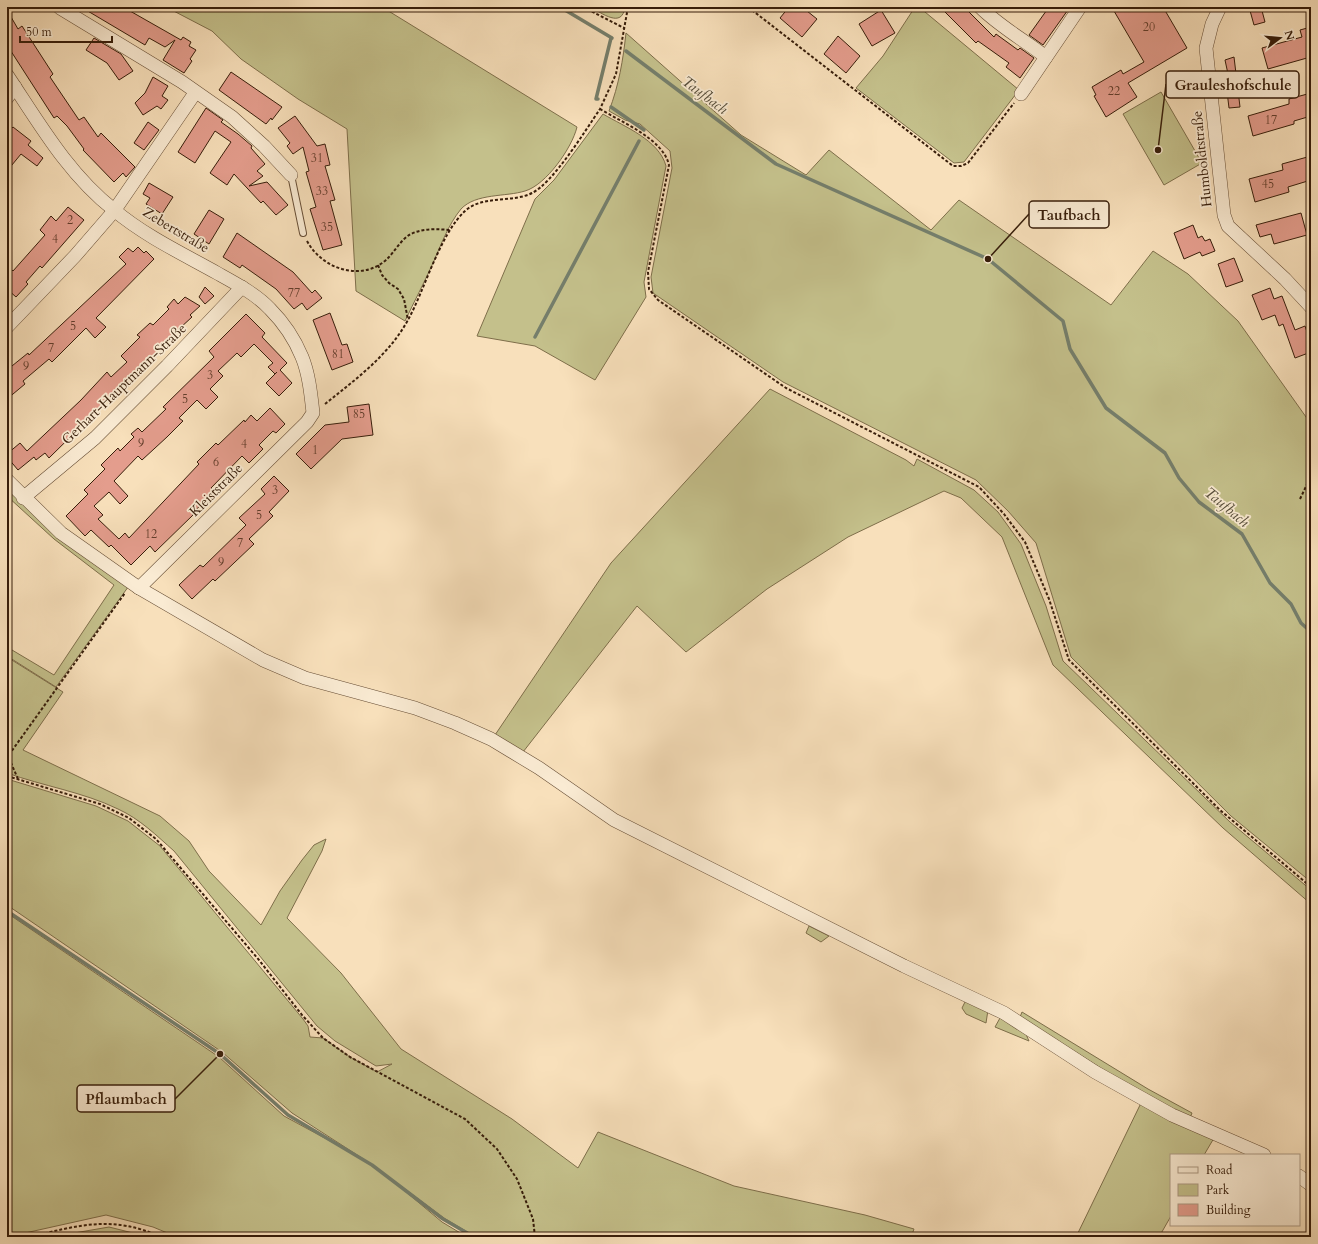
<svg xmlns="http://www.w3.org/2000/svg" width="1318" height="1244" font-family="Cardo,serif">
	<rect width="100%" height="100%" fill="#f8e0bb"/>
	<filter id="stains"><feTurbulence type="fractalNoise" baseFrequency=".005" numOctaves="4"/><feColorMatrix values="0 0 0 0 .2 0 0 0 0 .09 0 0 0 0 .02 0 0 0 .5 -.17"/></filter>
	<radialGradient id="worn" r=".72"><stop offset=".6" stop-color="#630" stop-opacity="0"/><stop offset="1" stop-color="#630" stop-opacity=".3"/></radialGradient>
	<g fill="#c4c08b" stroke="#7e6e4a">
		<path d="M166 7H382L577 127C572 148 546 185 525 191 506 197 476 193 461 209 448 225 441 245 433 263 424 283 414 302 405 321L356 291 347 129 298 99 241 59 212 31Z"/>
		<path d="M590 7H625C622 29 602 13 590 7Z"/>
		<path d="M915 7H919L1019 90 964 162 954 163 856 88 883 56Z"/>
		<path d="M626 33 741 135 806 175 829 150 931 230 959 200 1111 305 1153 251 1188 274 1238 321 1311 424V882L1231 816 1071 657 1036 543 1008 511 976 480 783 382 653 293 651 277 672 168 670 151 640 124 625 120 609 111C619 85 623 60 626 33Z"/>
		<path d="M1161 92 1202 163 1164 185 1123 114Z"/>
		<path d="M603 114C625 127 659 140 666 166L644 282 646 297 595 380 535 346 477 336 535 199 554 180Z"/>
		<path d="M770 389 906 460 914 466 917 459 974 490 998 512 1021 544 1046 606 1063 661 1230 822 1311 890V904L1223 828 1053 665 1002 537 961 498 944 491 848 537 767 589 686 652 637 606 523 752 495 735 611 563Z"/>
		<path d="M7 488 131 583 56 687 7 656V647L54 675 114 585 54 539 7 496Z"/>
		<path d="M7 657 63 692 23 750 160 816 189 841 209 871 261 925 280 891 302 860 314 845 326 839 322 851 287 918 341 973 401 1049 512 1119 578 1168 598 1132 734 1186 865 1215 914 1229 911 1237H476L444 1218 382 1172 442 1222 467 1237H177L153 1227 106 1215 7 1237V913L219 1057 284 1116 365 1160 292 1113 222 1052 7 905V779L96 806 128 821 160 846 303 1019 308 1026 310 1037 323 1038 350 1057 377 1072 392 1064 376 1066 335 1041 317 1026 174 851C157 836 140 819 118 809 83 792 43 786 7 773Z"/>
		<path d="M809 926 829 936 821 942 806 933Z"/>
		<path d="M966 1000 988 1010 986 1023 966 1014 962 1008Z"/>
		<path d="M1022 1012 1148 1089 1192 1113 1190 1118 1145 1096 1020 1017Z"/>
		<path d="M1000 1018 1024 1030 1029 1041 995 1027Z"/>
		<path d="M1141 1103 1214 1138 1204 1155H1171V1216L1159 1237H1076Z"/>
		<path d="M109 1227 149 1237H51Z"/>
	</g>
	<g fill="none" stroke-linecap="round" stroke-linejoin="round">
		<g stroke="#757e6b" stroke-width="3.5">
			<path d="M560 7 612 38"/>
			<path d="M626 51 776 164 988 259 1063 321 1070 349 1106 408 1165 453 1179 478 1199 502 1242 534 1270 583 1291 604 1301 623 1311 632"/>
			<path d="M598 99H596L611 38"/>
			<path d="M611 107 644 130"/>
			<path d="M535 337 639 141"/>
			<path d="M7 911 220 1054 288 1115 372 1165 443 1219 474 1237"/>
		</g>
	</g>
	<g fill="#e49d8d" stroke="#371d0a">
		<path d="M81 7H123L181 40 183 37 191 42 189 46 196 50 190 59 192 61 184 73 163 60 175 40 165 47 149 38 145 45Z"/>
		<path d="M789 7H802L817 19 802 37 780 18Z"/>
		<path d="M940 7H964L994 37 996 34 1018 50 1020 48 1034 58 1020 78 1006 67 1009 63 978 41 976 43Z"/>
		<path d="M1049 7H1070L1043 45 1029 35Z"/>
		<path d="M1122 7H1163L1187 48 1128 83 1137 97 1106 117 1094 96 1096 95 1092 87 1121 70 1123 74 1144 62 1114 11Z"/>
		<path d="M1249 7H1261L1265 22 1254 25Z"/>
		<path d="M7 10 18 29 22 26 53 74 50 77 79 120 84 117 98 137 101 133 135 167 126 177 123 173 114 182 83 150 84 149 67 126 57 116 54 118 7 45Z"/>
		<path d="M881 10 895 33 872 46 859 24Z"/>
		<path d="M1311 27V58H1308L1307 56V58L1268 69 1262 48 1302 37 1300 30Z"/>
		<path d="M838 36 860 56 846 73 824 54Z"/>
		<path d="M94 38 121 54 133 71 119 80 107 63 86 50Z"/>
		<path d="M1234 57 1240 107 1229 108 1225 75 1228 74 1225 60Z"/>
		<path d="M231 72 282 107 272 120 271 118 266 124 219 90Z"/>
		<path d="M153 77 168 86 162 96 168 100 161 109 157 106 143 115 135 103 145 93Z"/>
		<path d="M1311 93V116L1294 121V124L1253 136 1248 116 1289 104V99Z"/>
		<path d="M206 108 223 120 221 122 238 134 252 146 251 148 265 164 257 171 263 176 249 186 267 182 288 205 276 215 263 201 261 203 234 174 227 185 210 173 231 142 215 131 195 163 178 152Z"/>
		<path d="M295 116 317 146 325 144 330 165 325 166 335 200 330 201 342 245 323 250 310 209 316 207 306 172 309 171 303 147 293 154 287 146 290 143 278 128Z"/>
		<path d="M148 122 159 130 144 150 134 143Z"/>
		<path d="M13 127 31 141 28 145 43 158 37 166 21 154 7 171V133Z"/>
		<path d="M1311 156V180L1288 187 1289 192 1255 202 1249 179 1283 170 1282 164Z"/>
		<path d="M149 183 173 197 162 214 146 204 150 198 143 194Z"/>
		<path d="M68 207 84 220 42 268 40 266 26 282 28 284 16 297 7 289V265L13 271 45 235 40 230 51 216 56 221Z"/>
		<path d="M209 210 224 219 209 244 194 234Z"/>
		<path d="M1301 213 1307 235 1274 244 1271 234 1260 237 1256 225Z"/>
		<path d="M1193 225 1198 238 1202 236 1205 241 1210 239 1215 251 1202 256 1200 252 1184 259 1174 233Z"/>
		<path d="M237 233 293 272 312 293 315 290 322 298 307 310 302 303 294 309 276 289 242 265 240 268 223 257Z"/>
		<path d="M138 247 144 253 146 251 154 259 96 318 106 327 95 338 86 328 52 362 49 359 23 381 25 384 7 399V370L28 353 29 355 126 264 119 257 128 248 133 252Z"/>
		<path d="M1234 258 1243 281 1226 287 1218 264Z"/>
		<path d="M205 287 214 296 205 304 199 297Z"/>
		<path d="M1270 288 1274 299 1282 296 1295 330 1305 326 1311 344V352L1295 358 1283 324 1279 326 1275 315 1262 320 1252 295Z"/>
		<path d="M185 297 200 306 190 315 192 317 167 340 168 341 150 359 153 362 116 398 113 395 49 458 45 453 36 460 34 457 18 470 7 457V454L20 443 27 451 81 400 107 372 111 377 127 362 121 356 140 337 137 335 150 323 153 325 169 309 167 307 174 299 178 304Z"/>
		<path d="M330 313 342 345 347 344 353 362 332 370 313 320Z"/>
		<path d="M246 314 265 333 262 337 287 363 280 370 292 383 279 396 266 383 277 372 275 374 268 367 273 363 254 344 241 357 237 353 218 371 223 376 210 389 218 397 206 409 197 400 179 418 183 421 167 437 142 460 138 456 114 481 128 496 120 504 109 492 94 506 103 515 98 519 119 539 125 533 129 538 199 464 197 462 216 443 218 445 244 420 245 422 251 415 257 421 270 408 285 424 276 433 273 431 259 445 263 449 249 463 242 456 211 488 214 491 192 514 193 515 155 552 150 546 131 565 111 545 109 547 91 530 85 536 66 516 88 494 84 490 105 469 101 465 118 448 120 451 134 437 131 434 138 428 142 432 166 409 163 407 214 357 209 351Z"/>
		<path d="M369 404 373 435 342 439 311 469 296 454 325 425 349 422 347 407Z"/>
		<path d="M274 476 289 491 269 512 273 516 249 539 254 544 215 581 213 579 192 599 179 585 200 565 203 567 246 525 239 518 265 494 261 489Z"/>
	</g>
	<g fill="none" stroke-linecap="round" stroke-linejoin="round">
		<g stroke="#674e36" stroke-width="8">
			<path id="service" d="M291 175 303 233"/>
		</g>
		<g stroke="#674e36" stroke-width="14">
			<g id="minor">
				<path d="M980 7C999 26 1024 40 1046 57"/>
				<path d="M1220 7 1212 24 1206 48 1224 215 1228 226 1285 279 1311 307"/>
				<path d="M60 8 182 82 232 117 264 146 291 175"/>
				<path d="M7 75C39 123 68 174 114 210 145 236 183 254 217 273 235 283 256 294 270 309 283 322 295 340 302 357 309 374 311 395 313 413L307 422 139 588"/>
				<path d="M1021 94 1080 7"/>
				<path d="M7 98 15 87"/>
				<path d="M7 327 75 256 114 211 195 93"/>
				<path d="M7 480 61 533 139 588 263 660 305 678 415 708 455 723 491 739 539 768 614 820 904 966 1004 1013 1095 1072 1172 1115 1264 1155"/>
				<path d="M23 498 95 438 167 366 242 287"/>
				<path d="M1299 1176 1311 1185"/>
			</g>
		</g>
		<g stroke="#371d0a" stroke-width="2" stroke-dasharray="3 2" stroke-linecap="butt">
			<path d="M583 7 624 28"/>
			<path d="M748 7 953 166H961L968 163 1014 103"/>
			<path d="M600 109C623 123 663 139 669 165L648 272 649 289 658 300 786 388 979 487 1004 514 1025 542 1049 599 1069 660 1220 810 1311 887"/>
			<path d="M307 241C322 269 361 282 386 260 394 253 401 239 411 234 423 228 438 229 450 230"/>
			<path d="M378 265 382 275 389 283 398 289 404 299 408 320"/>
			<path d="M325 404C356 379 388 356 408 320 425 289 440 234 465 211 482 195 513 203 532 193 553 183 585 131 600 109L616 74 628 7"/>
			<path d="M1300 499 1311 476"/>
			<path d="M7 776 100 804 129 818 156 839 259 960 302 1015 323 1038 350 1057 465 1119 497 1149 517 1179 533 1219 535 1237"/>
			<path d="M18 779 11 763V752L125 593"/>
			<path d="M30 1237C79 1225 113 1215 161 1237"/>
		</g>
		<use href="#service" stroke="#faebd3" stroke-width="6"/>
		<use href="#minor" stroke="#faebd3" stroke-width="13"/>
	</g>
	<g text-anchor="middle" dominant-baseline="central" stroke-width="3.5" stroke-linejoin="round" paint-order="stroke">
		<g font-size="12" fill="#623d2b">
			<text x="1149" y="27">20</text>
			<text x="1114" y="91">22</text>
			<text x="1271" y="120">17</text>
			<text x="317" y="158">31</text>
			<text x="1268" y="184">45</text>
			<text x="322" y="191">33</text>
			<text x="70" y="220">2</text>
			<text x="327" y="227">35</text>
			<text x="55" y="239">4</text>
			<text x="294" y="293">77</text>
			<text x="73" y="326">5</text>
			<text x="51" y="348">7</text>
			<text x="338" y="354">81</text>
			<text x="26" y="366">9</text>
			<text x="210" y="375">3</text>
			<text x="185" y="399">5</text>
			<text x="359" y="414">85</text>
			<text x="141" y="443">9</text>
			<text x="244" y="444">4</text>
			<text x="315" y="450">1</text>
			<text x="216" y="462">6</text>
			<text x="275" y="490">3</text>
			<text x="259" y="515">5</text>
			<text x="151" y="534">12</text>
			<text x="240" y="543">7</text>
			<text x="221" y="562">9</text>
		</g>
		<g font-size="14" fill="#371d0a" stroke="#faebd3">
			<text transform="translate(1202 159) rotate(-96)">Humboldtstraße</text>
			<text transform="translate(176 230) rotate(31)">Zebertstraße</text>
			<text transform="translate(124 384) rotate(-44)">Gerhart-Hauptmann-Straße</text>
			<text transform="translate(216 490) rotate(-45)">Kleiststraße</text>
		</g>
		<g font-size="15" font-style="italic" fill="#564d3a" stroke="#faebd3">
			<text transform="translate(705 95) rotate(37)">Taufbach</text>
			<text transform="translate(1227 507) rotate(40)">Taufbach</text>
		</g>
	</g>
	<path fill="none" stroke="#371d0a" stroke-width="1.5" d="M1158 150L1166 84M988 259L1029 214M220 1054L175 1099"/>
	<g fill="#371d0a" stroke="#faebd3" stroke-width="1.5">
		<circle cx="1158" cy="150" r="4"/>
		<circle cx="988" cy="259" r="4"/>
		<circle cx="220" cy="1054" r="4"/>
	</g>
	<g fill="#faebd3" stroke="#371d0a" stroke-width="1.5">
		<rect x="1166" y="71" width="133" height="27" rx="4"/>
		<rect x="1029" y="201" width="80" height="27" rx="4"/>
		<rect x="77" y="1085" width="98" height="27" rx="4"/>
	</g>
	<g font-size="15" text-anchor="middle" font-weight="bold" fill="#371d0a">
		<text x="1233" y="90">Grauleshofschule</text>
		<text x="1069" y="220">Taufbach</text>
		<text x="126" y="1104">Pflaumbach</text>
	</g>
	<rect width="1318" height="1244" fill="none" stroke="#f8e0bb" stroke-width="24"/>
	<rect x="8" y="8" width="1302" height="1228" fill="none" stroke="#371d0a" stroke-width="2"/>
	<rect x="12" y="12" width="1294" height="1220" fill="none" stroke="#371d0a"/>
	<rect x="1170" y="1154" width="130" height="72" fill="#faebd3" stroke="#ac9983"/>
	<rect x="1178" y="1167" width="20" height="6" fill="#faebd3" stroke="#ac9983"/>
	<text x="1206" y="1174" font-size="12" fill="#371d0a">Road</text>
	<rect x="1178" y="1184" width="20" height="12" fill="#c4c08b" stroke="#ac9983"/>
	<text x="1206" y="1194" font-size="12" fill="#371d0a">Park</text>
	<rect x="1178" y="1204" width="20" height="12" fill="#e49d8d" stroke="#ac9983"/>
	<text x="1206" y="1214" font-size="12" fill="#371d0a">Building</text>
	<g transform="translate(1280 38) rotate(74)" stroke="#faebd3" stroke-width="3" paint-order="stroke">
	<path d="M0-3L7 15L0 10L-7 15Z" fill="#371d0a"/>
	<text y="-6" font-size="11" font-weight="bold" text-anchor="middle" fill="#371d0a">N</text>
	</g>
	<path d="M20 36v6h92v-6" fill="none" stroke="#371d0a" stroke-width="2"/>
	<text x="26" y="36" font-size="12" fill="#371d0a" stroke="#faebd3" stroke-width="3" paint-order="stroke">50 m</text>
	<rect width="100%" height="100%" filter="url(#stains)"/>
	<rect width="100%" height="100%" fill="url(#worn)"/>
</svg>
